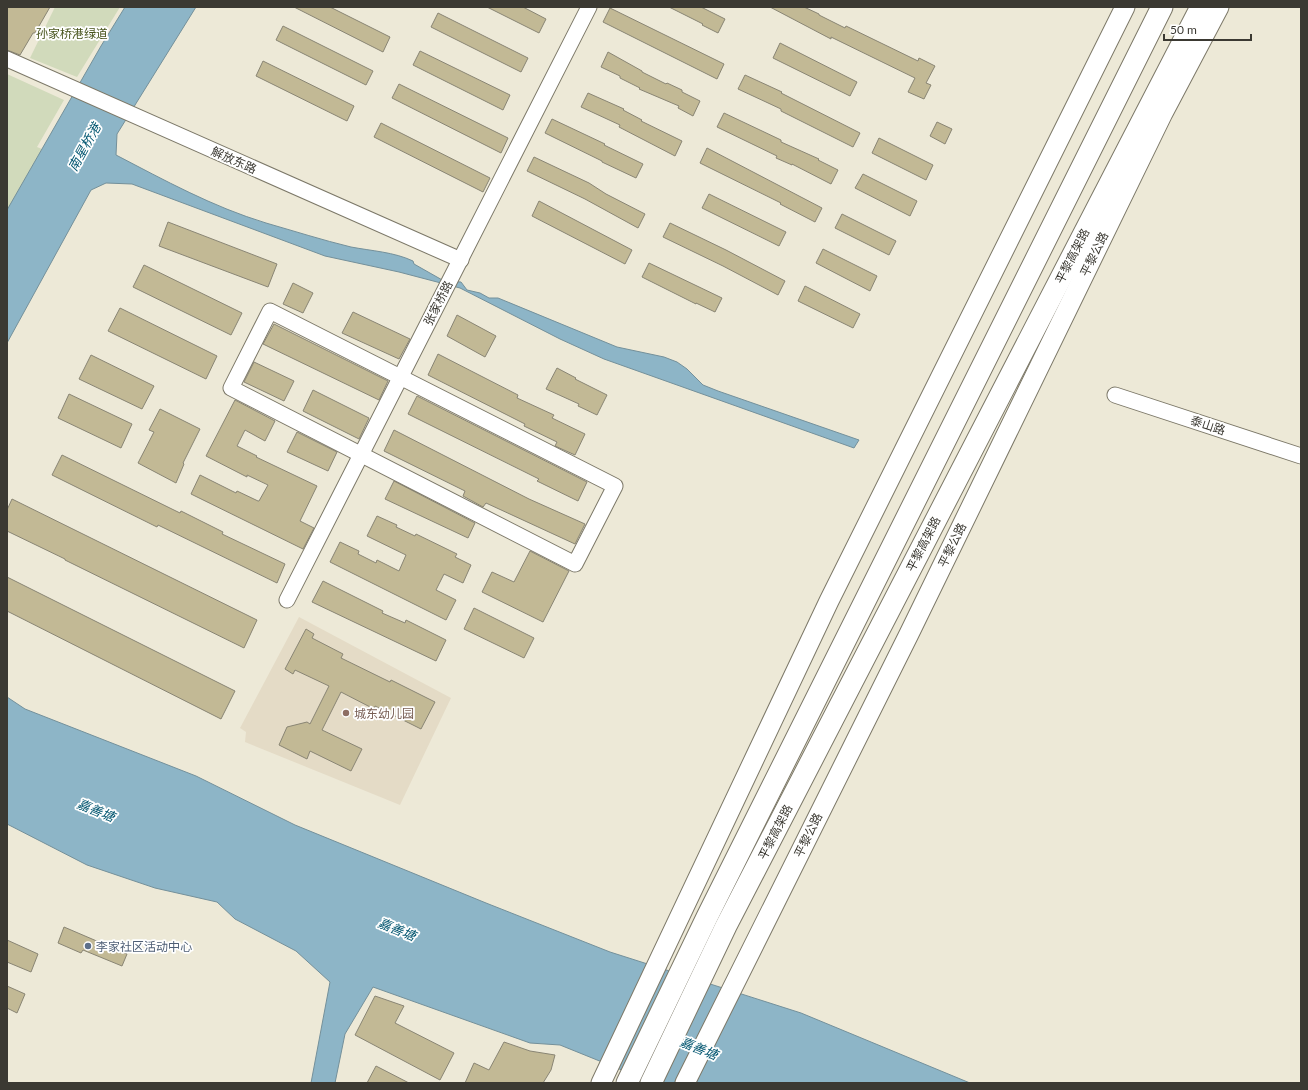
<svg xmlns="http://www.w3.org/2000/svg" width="1308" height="1090" font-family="Lato,'Noto Sans SC',sans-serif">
	<rect width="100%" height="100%" fill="#ede9d7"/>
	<path fill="#e4dbc6" d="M299 617 451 698 400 805 245 742 246 732 240 728Z"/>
	<g fill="#d1dabb">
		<path d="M55 7H120L77 77 30 58Z"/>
		<path d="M7 74 64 100 37 147 42 149 7 211Z"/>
	</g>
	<g fill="#8db5c7" stroke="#74909a">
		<path d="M125 7H196L117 134 116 155C164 180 213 207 266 223 294 231 322 240 351 247 372 251 394 252 413 261L414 264 444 281 461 282 467 290 480 293 489 298H498L617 347 664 357 677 362 687 369 703 385 718 391 859 440 854 448 604 359 560 339 460 288 399 272 325 256 132 184 106 183 91 190 7 343V210L101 46Z"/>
		<path d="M7 697 25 709 196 776 295 825 486 903 610 952 801 1013 970 1083H654L560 1045 530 1043 373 987 345 1034 335 1083H311L330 982 296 951 235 919 217 902 155 888 87 865 7 824Z"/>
	</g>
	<g fill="#c2b995" stroke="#898574">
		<path d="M7 7H50L35 33H33L20 55 7 50Z"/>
		<path d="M294 7H330L390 37 383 52Z"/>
		<path d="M487 7H523L546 19 539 33Z"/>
		<path d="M669 7H701L725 19 718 33 702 25 703 24Z"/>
		<path d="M770 7H804L819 14V15L845 28 846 26 918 61 919 58 935 66 926 83 931 85 924 99 908 92 915 78 831 37V39Z"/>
		<path d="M610 8 724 64 717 79 603 22Z"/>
		<path d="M438 13 528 58 521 72 431 27Z"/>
		<path d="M283 26 373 71 366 85 276 40Z"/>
		<path d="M780 43 857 82 850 96 773 58Z"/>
		<path d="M420 51 510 95 503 110 413 65Z"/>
		<path d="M608 52 642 71V72L666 84 667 83 682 90V92L700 101 693 116 678 108 679 106 639 89 640 88 620 78V76L601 67Z"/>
		<path d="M263 61 354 106 347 121 256 76Z"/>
		<path d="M745 75 782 92 781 93 860 133 853 147 781 111V109L738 89Z"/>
		<path d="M399 84 508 138 501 153 392 98Z"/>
		<path d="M588 93 624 109 623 110 642 120 641 121 682 141 675 156 619 127 620 125 581 107Z"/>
		<path d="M724 113 781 140V142L819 159 818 160 838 170 831 184 792 164V165L776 158 777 156 717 127Z"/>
		<path d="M552 119 605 144 604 145 643 164 636 178 602 162V161L545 133Z"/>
		<path d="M937 122 952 129 945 144 930 136Z"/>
		<path d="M381 123 490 178 483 192 374 137Z"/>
		<path d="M879 138 933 165 926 180 872 153Z"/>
		<path d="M707 148 822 208 815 222 780 204 781 203 700 163Z"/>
		<path d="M534 157 589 183 606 194 645 214 638 228 585 199 527 171Z"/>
		<path d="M863 174 917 201 910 216 855 188Z"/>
		<path d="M709 194 786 232 779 246 702 208Z"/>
		<path d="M539 201 632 250 625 264 532 216Z"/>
		<path d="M842 214 896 241 889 255 835 228Z"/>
		<path d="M168 222 277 264 268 287 159 246Z"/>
		<path d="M670 223 726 250 785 281 778 295 723 266 663 237Z"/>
		<path d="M823 249 877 276 870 291 816 263Z"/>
		<path d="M649 263 722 298 715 312 696 303V304L642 277Z"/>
		<path d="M144 265 242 313 231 335 133 287Z"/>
		<path d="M293 283 313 293 303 313 283 304Z"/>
		<path d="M805 286 860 314 853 328 798 301Z"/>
		<path d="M120 308 217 356 206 379 108 331Z"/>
		<path d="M353 312 410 339 399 359 342 333Z"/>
		<path d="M457 315 496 336 485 357 447 336Z"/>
		<path d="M274 324 388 381 379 400 263 344Z"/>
		<path d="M438 354 518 395 517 398 554 415 552 418 585 434 575 455 555 446 557 442 524 426 525 424 428 375Z"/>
		<path d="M91 355 154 386 142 409 79 379Z"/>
		<path d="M254 362 294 381 284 401 244 382Z"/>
		<path d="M557 368 576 378 575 379 607 395 597 415 578 406 579 404 546 389Z"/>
		<path d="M313 390 369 418 359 439 303 411Z"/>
		<path d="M69 394 132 424 121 448 58 418Z"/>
		<path d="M417 396 587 482 578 501 537 481 539 479 408 414Z"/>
		<path d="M235 400 275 421 265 441 245 430 237 446 257 456 256 457 317 486 300 521 314 528 303 549 191 494 200 475 236 493 237 491 258 501H259L268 485 247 475V477L206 456Z"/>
		<path d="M160 409 200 429 183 463 184 464 176 483 138 463 154 432 149 430Z"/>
		<path d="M394 430 529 499 585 524 575 544 486 503 483 507 463 496 465 491 384 451Z"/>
		<path d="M297 432 337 452 328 471 287 452Z"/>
		<path d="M62 455 180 513 181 511 223 532 222 534 285 564 277 583 158 525 157 527 52 475Z"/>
		<path d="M394 481 475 523 468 538 385 499Z"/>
		<path d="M12 499 257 620 244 648 65 560V559L7 531V510Z"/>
		<path d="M377 516 397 525 396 527 415 536 416 534 457 554 455 557 471 565 463 583 444 574 436 590 456 600 446 620 330 562 340 542 359 551 358 554 376 563 377 560 399 571 406 555 367 536Z"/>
		<path d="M530 551 569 571 543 622 482 592 492 572 514 582Z"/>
		<path d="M7 577 235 691 221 719 7 611Z"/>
		<path d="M323 581 383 611 382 613 405 623 406 620 446 640 436 661 312 602Z"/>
		<path d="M474 608 534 638 524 658 464 629Z"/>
		<path d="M306 629 314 634 312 638 343 654 341 658 390 682 391 680 435 702 421 729 375 706 374 709 341 692 322 730 362 749 351 771 310 751 307 759 279 745 287 727 307 722 310 724 329 686 295 670 293 674 285 669Z"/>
		<path d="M64 927 127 954 122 966 83 950 81 953 58 943Z"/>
		<path d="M7 940 38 954 31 972 7 962Z"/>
		<path d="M7 986 25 994 17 1013 7 1008Z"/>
		<path d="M375 996 404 1006 395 1023 454 1053 440 1080 355 1035Z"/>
		<path d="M504 1042 530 1051 555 1055 551 1070 543 1083H465L474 1063 489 1070Z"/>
		<path d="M376 1066 409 1083H367Z"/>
	</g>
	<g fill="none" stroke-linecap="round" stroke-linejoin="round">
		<g stroke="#7c7868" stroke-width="17">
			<g id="minor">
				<path d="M7 59 461 260"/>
				<path d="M270 311 615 486 575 564 231 388Z"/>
				<path d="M1115 395 1301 456"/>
				<path d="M287 600 589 7"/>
			</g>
		</g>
		<g stroke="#7c7868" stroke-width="21">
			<g id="major">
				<path d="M601 1083 829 601 1125 7"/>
				<path d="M685 1083 909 634 1163 113 1219 7"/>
			</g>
		</g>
		<g stroke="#7c7868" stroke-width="23">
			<g id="highway">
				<path d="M627 1083 707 917 1162 7"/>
				<path d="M651 1083 726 926 1201 7"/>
			</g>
		</g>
		<use href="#minor" stroke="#fff" stroke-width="15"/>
		<use href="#major" stroke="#fff" stroke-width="19"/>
		<use href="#highway" stroke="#fff" stroke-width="21"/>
	</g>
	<circle fill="#8d6e63" stroke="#fff" stroke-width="1.5" cx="346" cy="713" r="4"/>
	<circle fill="#5c6f8a" stroke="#fff" stroke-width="1.5" cx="88" cy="946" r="4"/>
	<g text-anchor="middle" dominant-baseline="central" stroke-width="3.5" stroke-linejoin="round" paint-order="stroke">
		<g font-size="12" fill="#47541c" stroke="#fff">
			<text x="72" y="33">孙家桥港绿道</text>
		</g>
		<g font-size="12" fill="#3b3932" stroke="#fff">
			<text transform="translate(234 160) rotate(24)">解放东路</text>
			<text transform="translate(1094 254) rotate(-64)">平黎公路</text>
			<text transform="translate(1072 256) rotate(-63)">平黎高架路</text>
			<text transform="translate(438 303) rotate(-63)">张家桥路</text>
			<text transform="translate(1208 425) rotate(18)">泰山路</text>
			<text transform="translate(923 544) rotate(-63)">平黎高架路</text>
			<text transform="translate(952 545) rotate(-64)">平黎公路</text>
			<text transform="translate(775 832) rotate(-63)">平黎高架路</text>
			<text transform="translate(808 835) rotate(-64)">平黎公路</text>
		</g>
		<g font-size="12" fill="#785e54" stroke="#fff" text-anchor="start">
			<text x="354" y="713">城东幼儿园</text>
		</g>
		<g font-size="12" fill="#4e5e75" stroke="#fff" text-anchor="start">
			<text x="96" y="946">李家社区活动中心</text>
		</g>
		<g font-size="13" font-style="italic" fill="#045771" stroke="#fff">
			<text transform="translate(84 147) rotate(-61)">南星桥港</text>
			<text transform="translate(96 810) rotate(22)">嘉善塘</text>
			<text transform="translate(397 929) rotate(22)">嘉善塘</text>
			<text transform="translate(699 1048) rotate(22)">嘉善塘</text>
		</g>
	</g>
	<rect width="1308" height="1090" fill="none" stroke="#3b3932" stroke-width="16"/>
	<path d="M1164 34v6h87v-6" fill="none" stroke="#3b3932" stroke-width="2"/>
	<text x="1170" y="34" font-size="12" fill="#3b3932" stroke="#ffffff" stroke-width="3" paint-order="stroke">50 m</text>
</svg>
